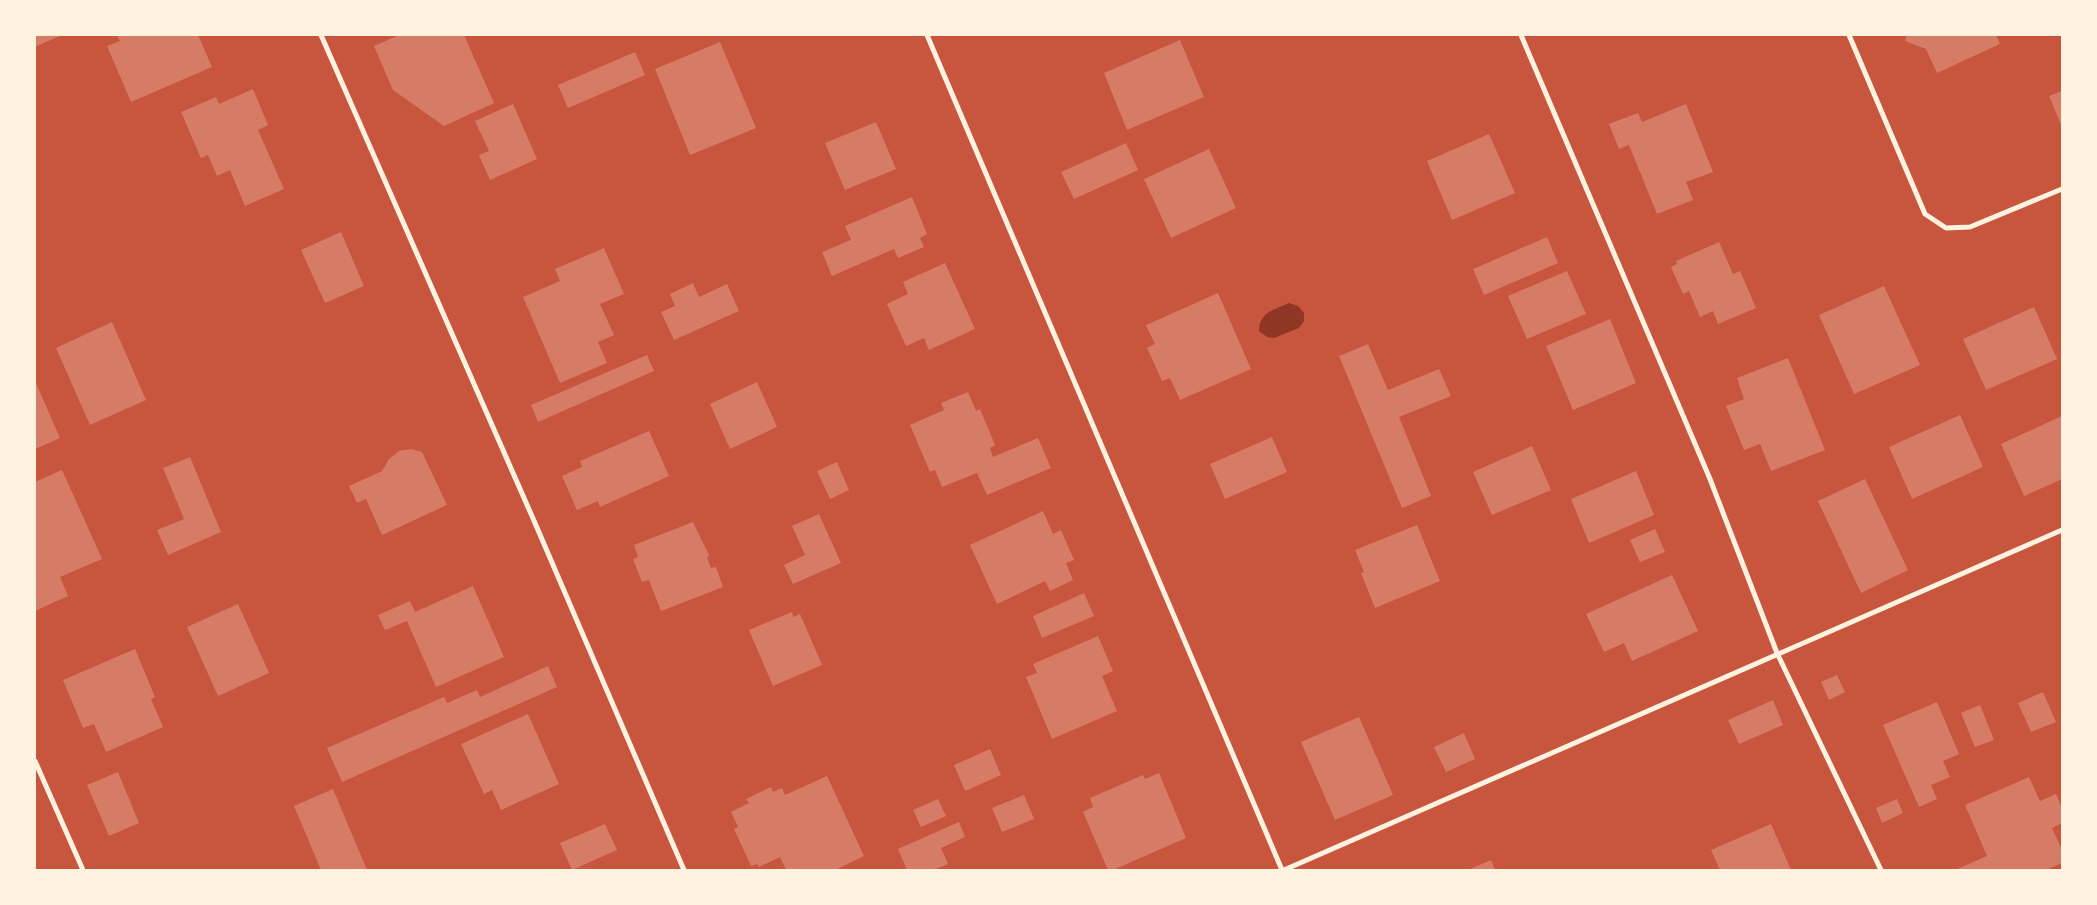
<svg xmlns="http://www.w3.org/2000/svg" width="2097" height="905" font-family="'Open Sans',sans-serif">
	<rect width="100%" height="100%" fill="#c8553d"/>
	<path fill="#8f3625" d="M1289 303 1298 306 1304 313V321L1299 328 1274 338 1267 337 1259 331C1259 312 1274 310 1289 303Z"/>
	<g fill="#d67c66">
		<path d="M35 35H62L35 47Z"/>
		<path d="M117 35H198L212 67 131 102 107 46 120 41Z"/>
		<path d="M399 35H464L494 103 444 126 393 90 374 46Z"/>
		<path d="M1907 35H1996L2000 44 1937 73 1926 49 1905 41Z"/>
		<path d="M1180 40 1204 97 1127 130 1104 73Z"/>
		<path d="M720 42 756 128 690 155 655 69Z"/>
		<path d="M635 52 645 75 568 108 558 85Z"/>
		<path d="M253 89 268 125 258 130 284 189 245 206 230 170 217 176 208 155 201 158 181 112 216 97 219 104Z"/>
		<path d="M2062 91V127L2049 96Z"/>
		<path d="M513 104 537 159 490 180 479 155 489 151 475 121Z"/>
		<path d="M1686 104 1713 172 1686 182 1693 200 1657 214 1629 145 1619 149 1609 124 1638 113 1642 122Z"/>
		<path d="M876 122 896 169 845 190 825 143Z"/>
		<path d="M1489 134 1515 193 1452 220 1427 161Z"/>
		<path d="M1126 143 1138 170 1074 199 1061 172Z"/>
		<path d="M1209 149 1236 208 1171 238 1144 179Z"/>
		<path d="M912 197 927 234 920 238 924 247 898 258 894 249 832 276 822 252 851 240 845 226Z"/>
		<path d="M341 232 364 286 325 303 301 250Z"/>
		<path d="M1547 237 1558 263 1484 295 1473 269Z"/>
		<path d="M1719 242 1733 274 1740 271 1756 308 1718 324 1713 311 1700 317 1689 291 1683 294 1671 267 1677 264 1676 261Z"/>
		<path d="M604 248 624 294 600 304 614 335 598 342 607 363 560 383 523 297 560 281 555 269Z"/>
		<path d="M945 263 975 329 929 350 924 338 906 346 887 304 908 294 903 282Z"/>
		<path d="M1567 271 1586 314 1527 339 1508 296Z"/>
		<path d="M693 283 699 297 727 284 739 311 674 340 661 312 675 306 670 294Z"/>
		<path d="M1884 286 1920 365 1854 394 1819 315Z"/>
		<path d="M1218 293 1251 369 1180 400 1170 378 1162 381 1147 348 1155 344 1146 325Z"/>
		<path d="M2034 307 2057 359 1986 390 1963 339Z"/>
		<path d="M1610 319 1636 383 1573 410 1546 346Z"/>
		<path d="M112 322 146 400 90 425 56 348Z"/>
		<path d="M1368 344 1388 390 1439 369 1451 396 1399 417 1431 496 1402 508 1339 356Z"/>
		<path d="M647 355 654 371 538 422 531 405Z"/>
		<path d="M1788 358 1825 450 1771 471 1760 444 1744 450 1726 406 1744 399 1737 378Z"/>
		<path d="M35 381 60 438 35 449Z"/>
		<path d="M757 382 777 427 730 449 710 404Z"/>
		<path d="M968 392 976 411 980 409 995 445 990 448 993 457 1038 438 1051 468 987 495 977 473 942 487 935 470 930 472 910 425 944 410 941 403Z"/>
		<path d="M1960 415 1983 467 1912 499 1889 447Z"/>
		<path d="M2062 416V479L2024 496 2001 444Z"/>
		<path d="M649 431 669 476 600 507 598 501 577 510 562 476 582 467 580 461Z"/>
		<path d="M1272 437 1287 472 1225 499 1210 464Z"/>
		<path d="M1532 446 1551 490 1492 515 1473 472Z"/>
		<path d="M411 449 422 452 447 505 382 535 366 499 357 503 349 486 382 471 389 459 399 451Z"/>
		<path d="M190 457 221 532 168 555 157 530 184 519 163 468Z"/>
		<path d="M837 462 849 490 830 499 817 471Z"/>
		<path d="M62 470 102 559 60 577 68 596 35 611V482Z"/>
		<path d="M1636 471 1654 515 1589 543 1571 499Z"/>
		<path d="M1865 479 1908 570 1861 593 1818 501Z"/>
		<path d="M1043 511 1053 534 1061 530 1074 560 1066 563 1073 580 1050 591 1045 581 997 604 970 545Z"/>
		<path d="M819 514 841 563 793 584 784 565 805 555 792 526Z"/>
		<path d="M693 522 709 555 707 558 711 568 716 567 723 587 661 611 649 580 642 582 633 559 638 557 634 545Z"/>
		<path d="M1417 525 1440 581 1375 608 1361 573 1364 572 1355 550Z"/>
		<path d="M1655 529 1665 552 1640 562 1630 540Z"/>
		<path d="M1672 575 1698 631 1632 661 1624 643 1604 652 1586 614Z"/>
		<path d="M473 586 504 657 436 687 407 621 385 630 378 615 410 601 415 612Z"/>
		<path d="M1084 593 1094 616 1042 638 1033 616Z"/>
		<path d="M238 604 269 673 218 696 187 627Z"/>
		<path d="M792 612 793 617 800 614 822 665 773 686 749 630Z"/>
		<path d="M1098 636 1113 671 1102 676 1117 711 1052 739 1026 677 1037 673 1033 664Z"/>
		<path d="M135 649 155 697 151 699 163 727 106 752 94 724 83 728 63 680Z"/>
		<path d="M548 666 557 687 342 782 327 748 444 697 447 703 477 690 480 697Z"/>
		<path d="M1837 675 1845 692 1829 700 1821 682Z"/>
		<path d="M2043 692 2056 722 2031 732 2018 703Z"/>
		<path d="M1773 700 1783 725 1739 744 1728 720Z"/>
		<path d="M1937 702 1959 754 1943 761 1950 777 1931 785 1937 799 1919 807 1883 725Z"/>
		<path d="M1980 705 1994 740 1975 747 1961 713Z"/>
		<path d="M528 714 559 784 501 810 492 790 484 794 461 744Z"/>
		<path d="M1359 717 1393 795 1335 820 1301 742Z"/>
		<path d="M1464 733 1475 759 1446 772 1434 747Z"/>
		<path d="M990 749 1001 775 965 791 954 765Z"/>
		<path d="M118 772 139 823 109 836 87 785Z"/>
		<path d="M1159 773 1186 838 1113 870H1108L1083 812 1093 807 1090 798 1143 775 1145 779Z"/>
		<path d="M827 776 864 856 835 870H786L780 857 759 867 757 864 751 866 734 829 738 827 731 812 749 803 746 799 771 787 773 792 782 788 785 795Z"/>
		<path d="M2029 777 2040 801 2056 794 2062 808V823L2052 828 2062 850V863L2046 870H1955L1987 856 1965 805Z"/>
		<path d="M333 789 367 870H321L294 806Z"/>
		<path d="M1024 795 1034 819 1002 832 992 808Z"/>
		<path d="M938 799 946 816 921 827 913 810Z"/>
		<path d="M1897 799 1903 813 1882 823 1876 808Z"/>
		<path d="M959 822 965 837 941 848 948 864 933 870H907L898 849Z"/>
		<path d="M605 824 617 850 572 870 560 843Z"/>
		<path d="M1771 824 1791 870H1720L1711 850Z"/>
		<path d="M1491 860 1495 870H1468Z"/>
	</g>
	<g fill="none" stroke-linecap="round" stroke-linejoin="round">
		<g stroke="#fff3e0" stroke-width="5">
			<path d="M321 35 535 523 684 870"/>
			<path d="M927 35 1282 870"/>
			<path d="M1521 35 1710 479 1777 653 1881 870"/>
			<path d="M1849 35 1925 214 1946 228 1970 227 2062 189"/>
			<path d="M35 761 83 870"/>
			<path d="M1284 870 2062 530"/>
		</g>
	</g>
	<rect width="2097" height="905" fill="none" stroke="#fff3e0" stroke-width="72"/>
</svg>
